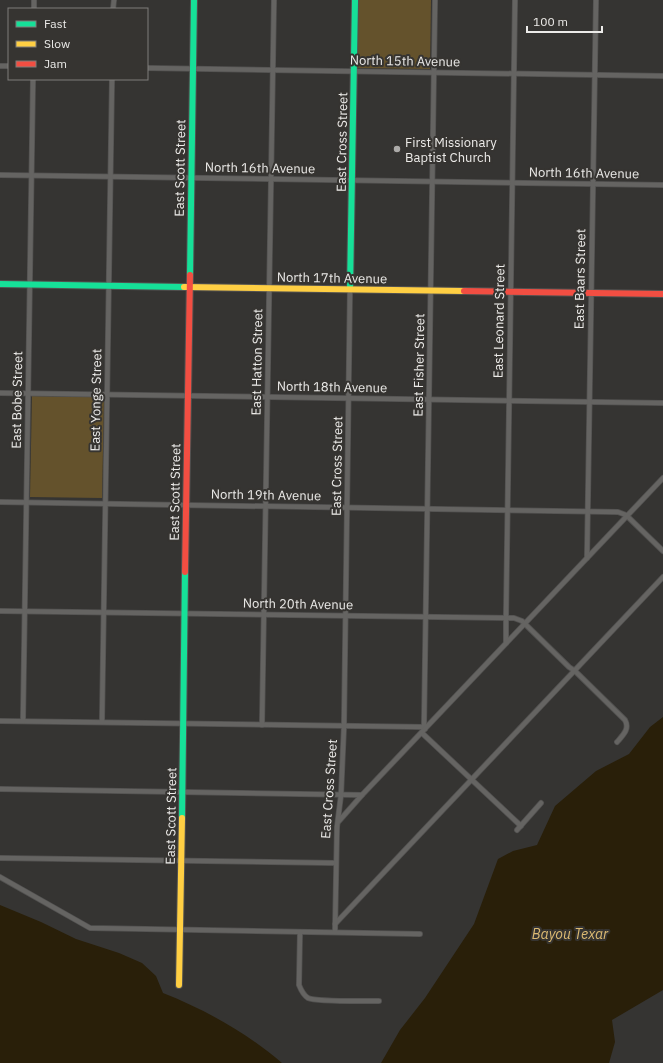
<svg xmlns="http://www.w3.org/2000/svg" width="663" height="1063" font-family="'IBM Plex Sans',sans-serif">
	<rect width="100%" height="100%" fill="#353432"/>
	<g fill="#64522c">
		<path d="M358 0H431L430 69 357 68Z"/>
		<path d="M32 396 104 397 102 498 30 497Z"/>
	</g>
	<g fill="#291f09">
		<path d="M663 717V990L612 1020 615 1042 609 1063H381L400 1030 425 998 474 924 498 859 513 851 537 845 555 806 596 771 629 754 650 727Z"/>
		<path d="M0 905 41 922 76 939 119 953 142 963 156 976 163 993C206 1010 247 1033 282 1063H0Z"/>
	</g>
	<g fill="none" stroke-linecap="round" stroke-linejoin="round">
		<g stroke="#525150" stroke-width="6">
			<g id="street">
				<path d="M34 9V0"/>
				<path d="M113 9 114 0"/>
				<path d="M0 66H9"/>
				<path d="M147 68 663 76"/>
				<path d="M0 175 663 185"/>
				<path d="M0 393 663 403"/>
				<path d="M0 502 618 512 626 515 663 551"/>
				<path d="M587 558 596 0"/>
				<path d="M0 611 514 618 522 621 569 667 575 671 625 720C630 729 623 735 617 742"/>
				<path d="M506 643V618L515 0"/>
				<path d="M0 721 424 727"/>
				<path d="M23 721 33 79"/>
				<path d="M102 722 112 79"/>
				<path d="M262 725 274 0"/>
				<path d="M425 729 424 727 435 0"/>
				<path d="M422 733 521 826"/>
				<path d="M0 789 362 795 663 478"/>
				<path d="M339 821 362 795"/>
				<path d="M517 830 541 803"/>
				<path d="M0 858 336 863"/>
				<path d="M0 877 90 928 420 934"/>
				<path d="M335 924 663 577"/>
				<path d="M300 932 299 985C301 990 303 995 308 998 317 1002 366 1001 379 1001"/>
				<path d="M335 932 337 827 341 795 344 726 350 289"/>
			</g>
		</g>
		<g stroke="#525150" stroke-width="8">
			<g id="fast">
				<path d="M190 275 194 0"/>
				<path d="M0 284 184 287"/>
				<path d="M350 289 355 0"/>
				<path d="M182 818 185 572"/>
			</g>
		</g>
		<g stroke="#525150" stroke-width="8">
			<g id="slow">
				<path d="M184 287 464 291"/>
				<path d="M179 985 182 818"/>
			</g>
		</g>
		<g stroke="#525150" stroke-width="8">
			<g id="jam">
				<path d="M464 291 663 294"/>
				<path d="M185 572 190 275"/>
			</g>
		</g>
		<use href="#street" stroke="#656462" stroke-width="4.5"/>
		<use href="#fast" stroke="#16e098" stroke-width="6"/>
		<use href="#slow" stroke="#ffcf43" stroke-width="6"/>
		<use href="#jam" stroke="#f24e42" stroke-width="6"/>
	</g>
	<circle fill="#acaba9" stroke="#363431" stroke-width="1.5" cx="397" cy="149" r="4"/>
	<g text-anchor="middle" dominant-baseline="central" stroke-width="4" stroke-linejoin="round" paint-order="stroke">
		<g font-size="13" fill="#ecebe9" stroke="#363431">
			<text transform="translate(405 61) rotate(1)">North 15th Avenue</text>
			<text transform="translate(342 142) rotate(-89)">East Cross Street</text>
			<text transform="translate(180 168) rotate(-89)">East Scott Street</text>
			<text transform="translate(260 168) rotate(1)">North 16th Avenue</text>
			<text transform="translate(584 173) rotate(1)">North 16th Avenue</text>
			<text transform="translate(332 278) rotate(1)">North 17th Avenue</text>
			<text transform="translate(580 279) rotate(-89)">East Baars Street</text>
			<text transform="translate(499 321) rotate(-89)">East Leonard Street</text>
			<text transform="translate(257 362) rotate(-89)">East Hatton Street</text>
			<text transform="translate(419 365) rotate(-89)">East Fisher Street</text>
			<text transform="translate(332 387) rotate(1)">North 18th Avenue</text>
			<text transform="translate(17 400) rotate(-89)">East Bobe Street</text>
			<text transform="translate(96 400) rotate(-89)">East Yonge Street</text>
			<text transform="translate(337 466) rotate(-89)">East Cross Street</text>
			<text transform="translate(175 492) rotate(-89)">East Scott Street</text>
			<text transform="translate(266 495) rotate(1)">North 19th Avenue</text>
			<text transform="translate(298 604) rotate(1)">North 20th Avenue</text>
			<text transform="translate(329 789) rotate(-86)">East Cross Street</text>
			<text transform="translate(171 816) rotate(-89)">East Scott Street</text>
		</g>
		<g font-size="13" fill="#ecebe9" stroke="#363431" text-anchor="start">
			<text x="405" y="142">First Missionary<tspan x="405" dy="15">Baptist Church</tspan></text>
		</g>
		<g font-size="14" font-style="italic" fill="#dcba72" stroke="#363431">
			<text x="570" y="934">Bayou Texar</text>
		</g>
	</g>
	<rect x="8" y="8" width="140" height="72" fill="#363431" stroke="#7f7d7b"/>
	<rect x="16" y="21" width="20" height="6" fill="#16e098" stroke="#7f7d7b"/>
	<text x="44" y="28" font-size="12" fill="#ecebe9">Fast</text>
	<rect x="16" y="41" width="20" height="6" fill="#ffcf43" stroke="#7f7d7b"/>
	<text x="44" y="48" font-size="12" fill="#ecebe9">Slow</text>
	<rect x="16" y="61" width="20" height="6" fill="#f24e42" stroke="#7f7d7b"/>
	<text x="44" y="68" font-size="12" fill="#ecebe9">Jam</text>
	<path d="M527 26v6h75v-6" fill="none" stroke="#ecebe9" stroke-width="2"/>
	<text x="533" y="26" font-size="12" fill="#ecebe9" stroke="#363431" stroke-width="3" paint-order="stroke">100 m</text>
</svg>
